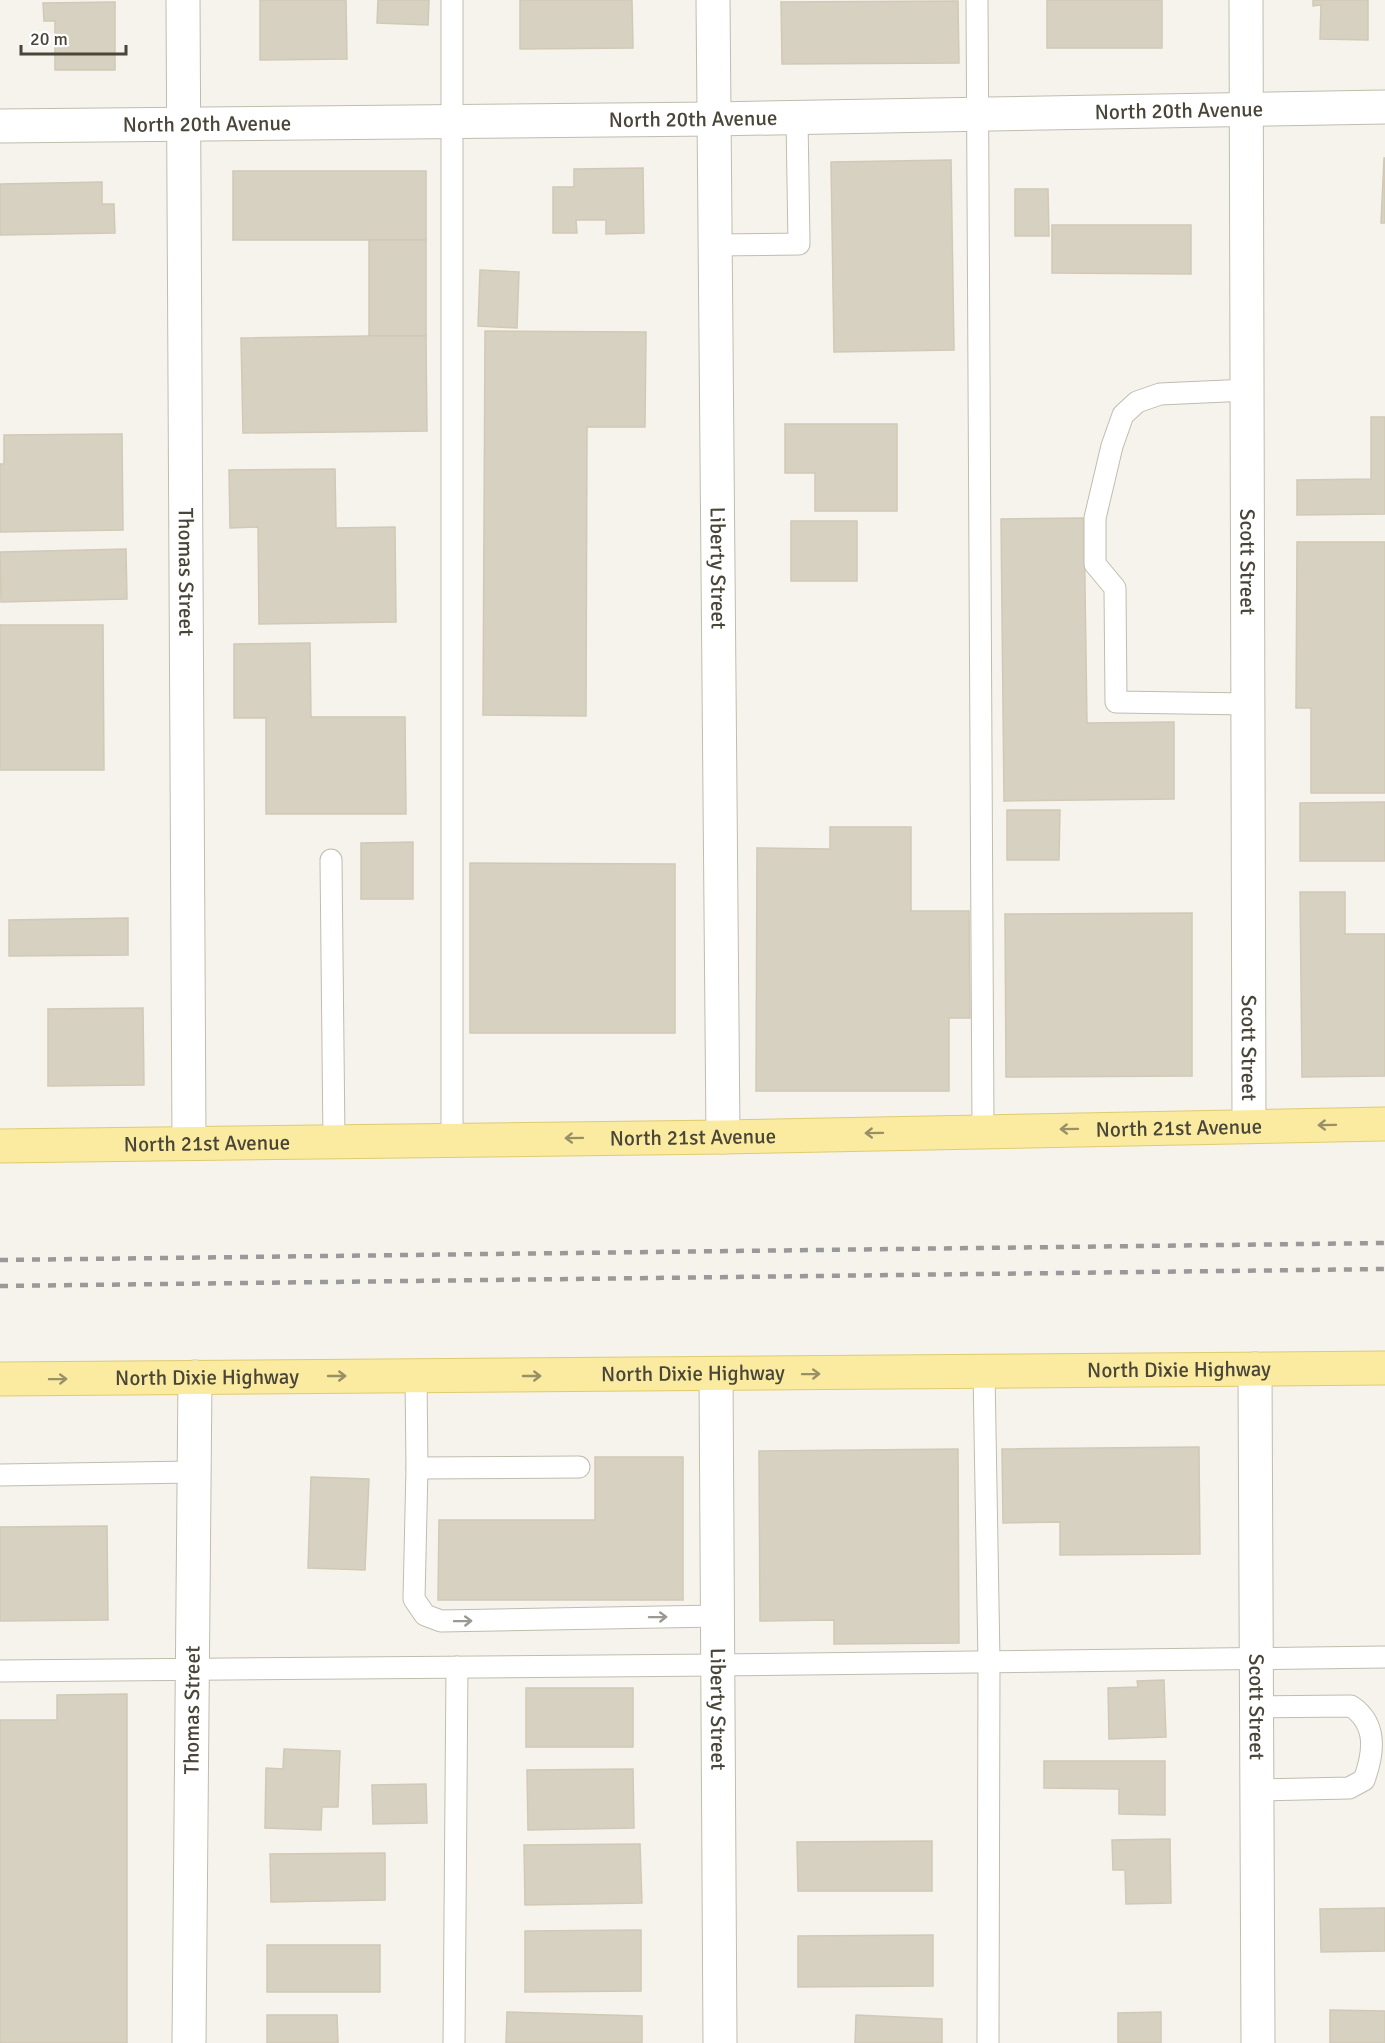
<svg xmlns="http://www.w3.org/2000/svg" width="1385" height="2043" font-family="Signika,sans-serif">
	<rect width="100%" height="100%" fill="#f5f3ec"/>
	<g fill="#d6d1c1" stroke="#d1c9b5" stroke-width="1.5">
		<path d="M260 0H346L347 59 260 60Z"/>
		<path d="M378 0H429L428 25 377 23Z"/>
		<path d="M520 0H632L633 48 520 49Z"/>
		<rect x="1047" y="0" width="115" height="48"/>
		<path d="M1313 0H1368V40L1320 39 1321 5 1313 6Z"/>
		<path d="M958 1 959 63 782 64 781 2Z"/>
		<path d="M115 2V70H55V21H44L43 3Z"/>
		<path d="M1384 158H1385V223H1381Z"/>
		<path d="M951 160 954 350 834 352 831 162Z"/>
		<path d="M643 168 644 233 606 234V220H576L577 233H553V187H574V169Z"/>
		<rect x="233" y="171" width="193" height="69"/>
		<path d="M102 182V204H114L115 233 0 235V184Z"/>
		<path d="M1015 189H1048L1049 236H1015Z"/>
		<path d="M1052 225H1191V274L1052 273Z"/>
		<rect x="369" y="240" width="57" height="96"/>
		<path d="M480 270 519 272 517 328 478 326Z"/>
		<path d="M485 331 646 332 645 427H587L586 716 483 715Z"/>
		<path d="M369 336H426L427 431 243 433 241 338Z"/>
		<path d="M1371 417H1385V514L1297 515V480L1371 479Z"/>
		<path d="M785 424H897V511H815V473H785Z"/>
		<path d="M122 434 123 530 0 532V464H4V435Z"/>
		<path d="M335 469 336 528 395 527 396 622 259 624 258 527 230 528 229 470Z"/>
		<path d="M1084 518 1087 723 1174 722V799L1004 801 1001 519Z"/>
		<rect x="791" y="521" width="66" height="60"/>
		<path d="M1297 542H1385V793H1311V708H1296Z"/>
		<path d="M126 549 127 599 1 602 0 552Z"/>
		<path d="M0 625H103L104 770H0Z"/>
		<path d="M310 643 311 717H405L406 814H266V718H234V644Z"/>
		<path d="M1385 802V861H1300V803Z"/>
		<path d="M1007 810H1060L1059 860H1007Z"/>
		<path d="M830 827H911V911H969L970 1018H949V1091H756L757 848 830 849Z"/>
		<path d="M413 842V899H361V843Z"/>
		<path d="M470 863 675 864V1033H470Z"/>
		<path d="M1300 892H1345V934H1385V1076L1302 1077Z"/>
		<path d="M1192 913V1076L1006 1077 1005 914Z"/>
		<path d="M128 918V955L9 956V920Z"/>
		<path d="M143 1008 144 1085 48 1086V1009Z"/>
		<path d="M1199 1447 1200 1554 1060 1555V1522L1003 1523 1002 1449Z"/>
		<path d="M958 1449 959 1643 834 1644V1620L760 1621 759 1451Z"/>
		<path d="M595 1457H683V1600H438L439 1520H595Z"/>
		<path d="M311 1477 369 1479 365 1570 308 1568Z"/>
		<path d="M107 1526 108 1620 0 1621V1527Z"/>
		<path d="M1164 1680 1166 1737 1109 1739 1108 1688 1138 1687 1137 1681Z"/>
		<rect x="526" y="1688" width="107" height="59"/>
		<path d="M127 1694V2043H0V1720H57V1695Z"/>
		<path d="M284 1749 340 1751 338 1807H322L321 1830 265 1828 266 1768 283 1769Z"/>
		<path d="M1044 1761H1165V1815L1119 1814V1789L1044 1788Z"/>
		<path d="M633 1769 634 1828 528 1830 527 1770Z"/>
		<path d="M426 1784 427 1823 373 1824 372 1785Z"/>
		<path d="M1170 1839 1171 1903 1126 1904 1125 1870H1113L1112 1840Z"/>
		<path d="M932 1841V1891H798L797 1842Z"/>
		<path d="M640 1844 642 1903 525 1905 524 1845Z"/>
		<path d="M385 1853V1900L271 1902 270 1854Z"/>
		<path d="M1385 1908V1951L1321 1952 1320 1909Z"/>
		<path d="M641 1930V1991L525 1992V1931Z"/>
		<path d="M933 1935V1986L798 1987V1936Z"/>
		<rect x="267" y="1945" width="113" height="47"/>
		<path d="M1330 2010 1385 2011V2043H1330Z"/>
		<path d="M507 2012 642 2016V2043H506Z"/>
		<path d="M1161 2012V2043H1118V2013Z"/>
		<path d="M267 2015H337L338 2043H267Z"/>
		<path d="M856 2015 942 2019V2043H855Z"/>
	</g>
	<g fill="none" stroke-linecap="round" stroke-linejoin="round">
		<g stroke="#c0bcae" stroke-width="23">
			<g id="lane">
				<path d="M977 0 983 1131"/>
				<path d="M714 245 799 244 797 118"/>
				<path d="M1248 390 1160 394 1137 402 1123 415 1112 446 1095 518V564L1115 588 1116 702 1249 704"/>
				<path d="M331 860 334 1141"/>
				<path d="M452 1140V0"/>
				<path d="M984 1372 989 1661 988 2043"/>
				<path d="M416 1376 417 1468 579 1467"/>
				<path d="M417 1468 414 1599 425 1615 441 1621 717 1616"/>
				<path d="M0 1475 194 1472"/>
				<path d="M0 1671 717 1665 1385 1657"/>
				<path d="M1257 1707 1351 1706C1378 1724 1374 1753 1364 1780L1349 1788 1257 1790"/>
				<path d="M454 2043 457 1667"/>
			</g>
		</g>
		<g stroke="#c0bcae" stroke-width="35">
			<g id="street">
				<path id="s1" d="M183 0 189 1143"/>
				<path id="s2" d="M713 0 723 1137"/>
				<path id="s3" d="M1246 0 1249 1126"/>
				<path id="s4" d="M0 126 713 119 1385 107"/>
				<path id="s5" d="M1255 1369 1258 2043"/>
				<path id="s6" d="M716 1375 720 2043"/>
				<path id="s7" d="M189 2043 195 1377"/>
			</g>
		</g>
		<g stroke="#dfcb70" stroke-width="35">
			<g id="primary">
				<path id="s8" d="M0 1146 723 1137 1385 1124"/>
				<path id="s9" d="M0 1379 1385 1368"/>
			</g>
		</g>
		<use href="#lane" stroke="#fff" stroke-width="21"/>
		<use href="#street" stroke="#fff" stroke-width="33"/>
		<use href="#primary" stroke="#faeba0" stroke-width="33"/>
		<g stroke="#999" stroke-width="4.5" stroke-dasharray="8 8" stroke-linecap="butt">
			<path d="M0 1260 1385 1243"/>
			<path d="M0 1286 1385 1269"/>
		</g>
	</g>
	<defs><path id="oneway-shaft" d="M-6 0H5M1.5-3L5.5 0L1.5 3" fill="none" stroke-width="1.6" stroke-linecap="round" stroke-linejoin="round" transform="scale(1.5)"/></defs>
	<g stroke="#999067">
		<use href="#oneway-shaft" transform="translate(1327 1125) rotate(179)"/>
		<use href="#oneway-shaft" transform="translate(1069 1129) rotate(179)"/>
		<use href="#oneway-shaft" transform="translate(874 1133) rotate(179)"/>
		<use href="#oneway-shaft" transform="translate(574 1138) rotate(179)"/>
		<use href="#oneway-shaft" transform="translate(811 1374) rotate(-1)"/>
		<use href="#oneway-shaft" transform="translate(337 1376)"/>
		<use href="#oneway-shaft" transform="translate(532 1376)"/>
		<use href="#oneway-shaft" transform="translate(58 1379) rotate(-1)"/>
	</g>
	<g stroke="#9b9992">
		<use href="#oneway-shaft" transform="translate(658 1617) rotate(-1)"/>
		<use href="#oneway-shaft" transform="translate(463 1621) rotate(-1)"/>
	</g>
	<g text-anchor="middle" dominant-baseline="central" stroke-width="4.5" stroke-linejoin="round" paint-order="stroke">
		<g font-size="21" fill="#494539" stroke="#fff">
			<text stroke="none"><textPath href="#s4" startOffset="1179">North 20th Avenue</textPath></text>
			<text stroke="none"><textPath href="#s4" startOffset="693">North 20th Avenue</textPath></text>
			<text stroke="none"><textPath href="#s4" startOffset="207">North 20th Avenue</textPath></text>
			<text stroke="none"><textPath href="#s3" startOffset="562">Scott Street</textPath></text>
			<text stroke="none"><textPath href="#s2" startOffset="568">Liberty Street</textPath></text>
			<text stroke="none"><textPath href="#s1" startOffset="572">Thomas Street</textPath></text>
			<text stroke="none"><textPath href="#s3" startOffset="1048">Scott Street</textPath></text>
			<text stroke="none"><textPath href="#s8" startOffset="1179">North 21st Avenue</textPath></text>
			<text stroke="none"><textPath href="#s8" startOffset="693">North 21st Avenue</textPath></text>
			<text stroke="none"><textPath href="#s8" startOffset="207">North 21st Avenue</textPath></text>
			<text stroke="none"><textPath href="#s9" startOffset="1179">North Dixie Highway</textPath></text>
			<text stroke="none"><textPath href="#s9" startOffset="693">North Dixie Highway</textPath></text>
			<text stroke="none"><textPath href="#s9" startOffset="207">North Dixie Highway</textPath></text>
			<text stroke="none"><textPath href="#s5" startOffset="338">Scott Street</textPath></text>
			<text stroke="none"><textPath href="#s6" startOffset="334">Liberty Street</textPath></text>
			<text stroke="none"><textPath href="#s7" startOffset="333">Thomas Street</textPath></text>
		</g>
	</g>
	<path d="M21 45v9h105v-9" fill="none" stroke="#494539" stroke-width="3"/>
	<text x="30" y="45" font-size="18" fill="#494539" stroke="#ffffff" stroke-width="4.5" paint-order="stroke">20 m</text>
</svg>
